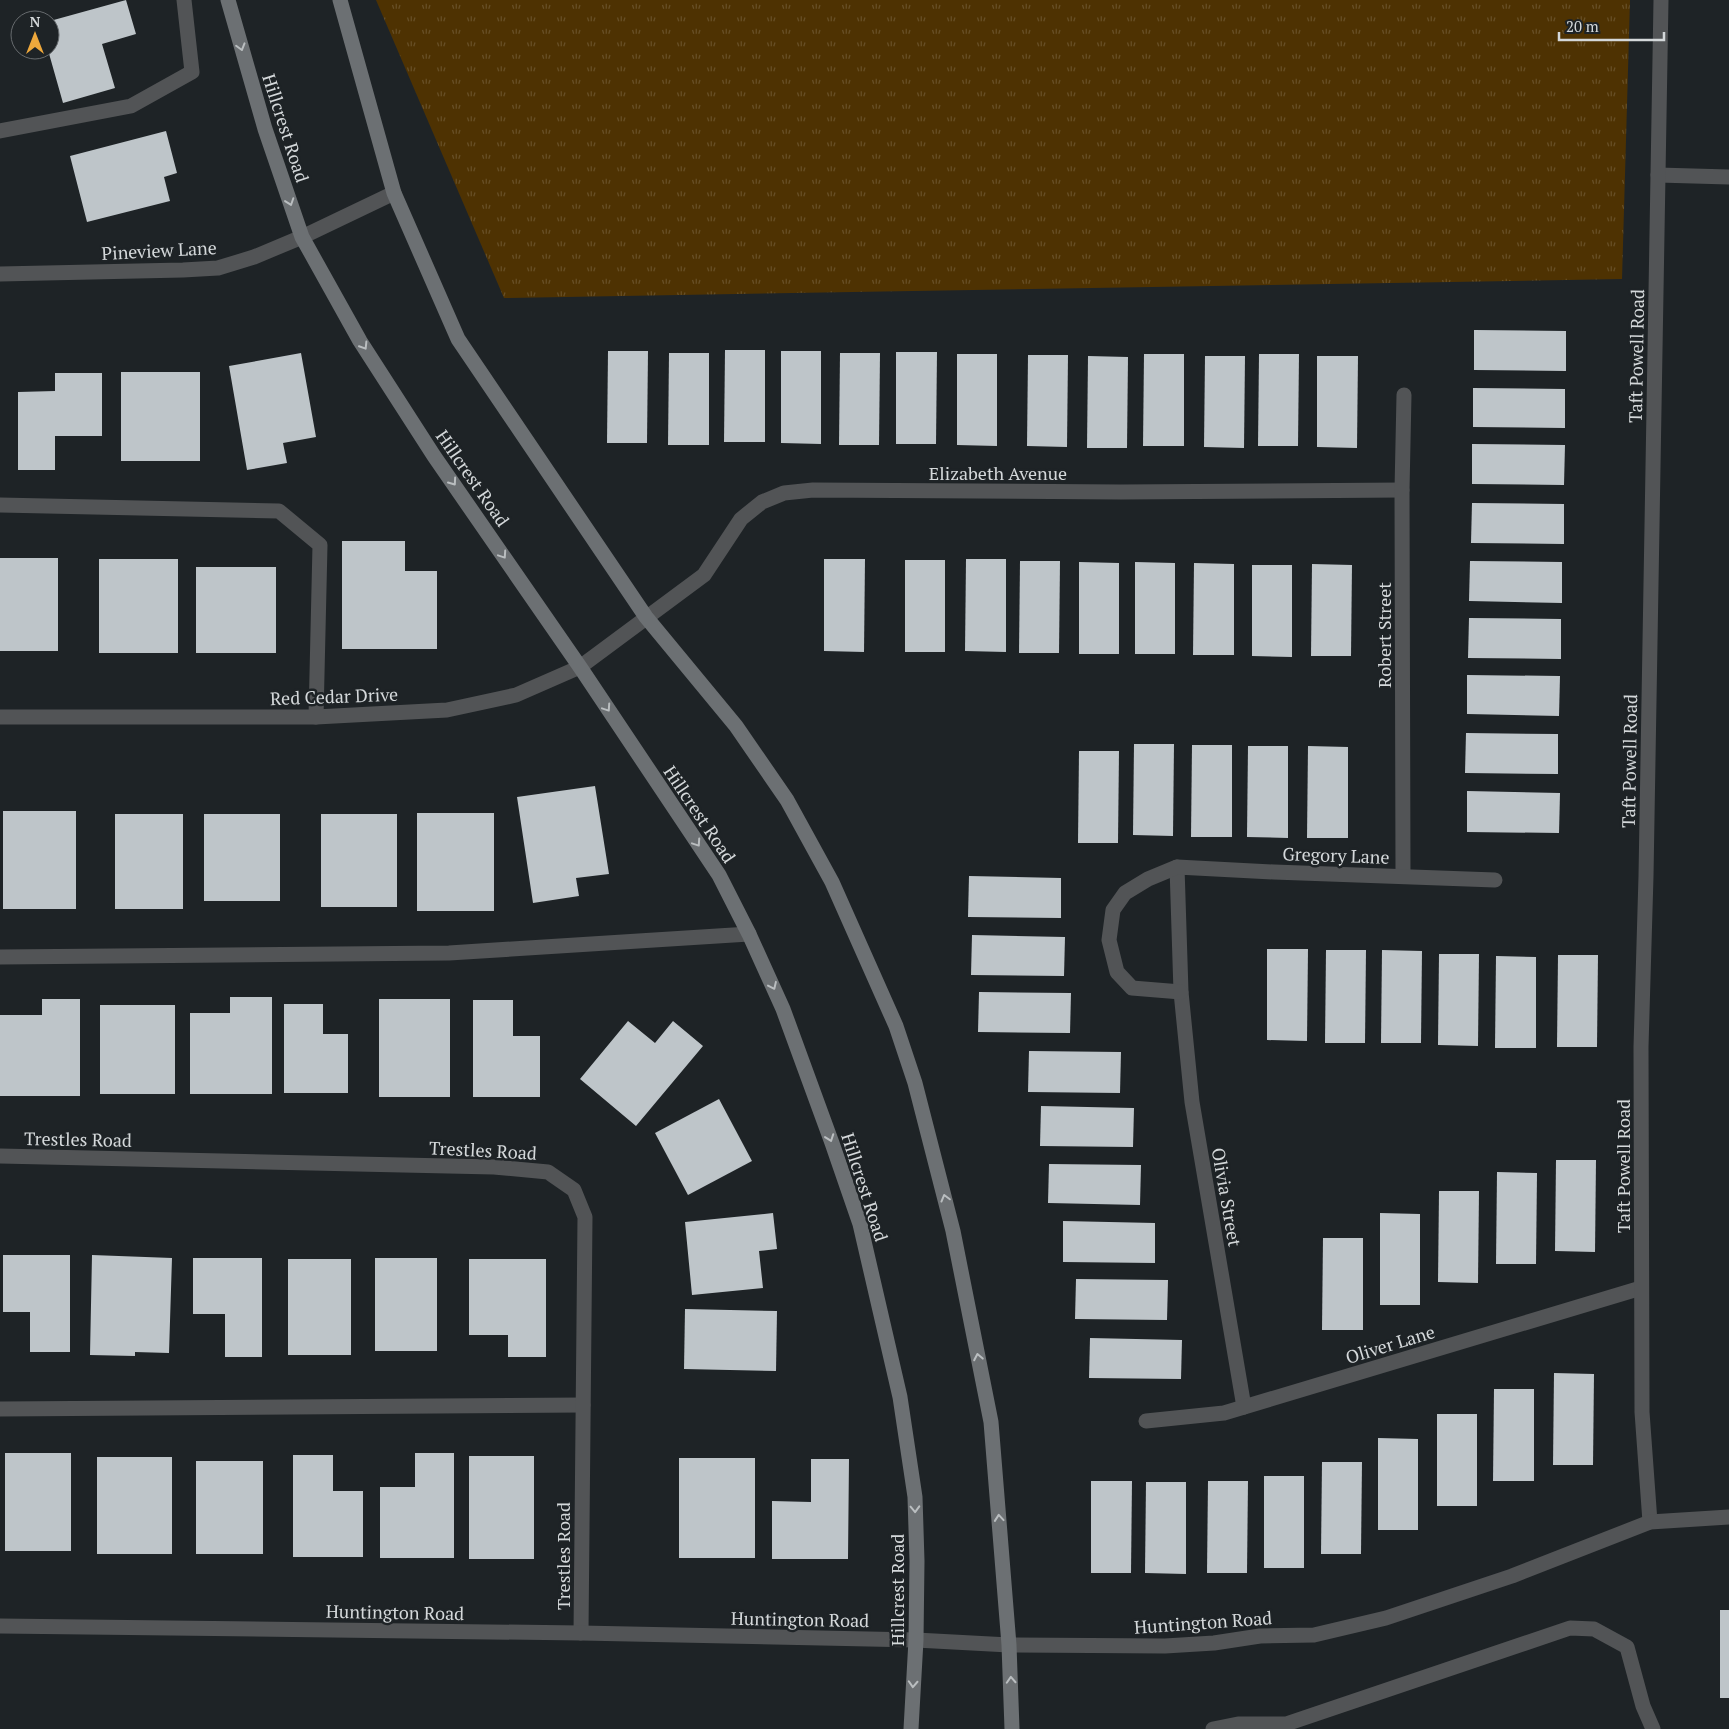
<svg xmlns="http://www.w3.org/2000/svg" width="1729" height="1729" font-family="'PT Serif',serif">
	<defs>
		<pattern id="grass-tufts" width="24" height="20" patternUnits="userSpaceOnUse" patternTransform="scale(1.25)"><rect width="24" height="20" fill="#4e3202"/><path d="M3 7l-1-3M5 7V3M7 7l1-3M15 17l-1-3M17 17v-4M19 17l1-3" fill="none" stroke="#674f26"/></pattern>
	</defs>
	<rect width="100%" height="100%" fill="#1e2326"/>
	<path fill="url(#grass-tufts)" d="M376 0H1630L1622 279 504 298Z"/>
	<g fill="#bec5c9">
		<path d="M126 0 136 34 102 44 115 88 63 103 48 50H50V21Z"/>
		<path d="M166 131 177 173 164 177 170 201 87 222 70 156Z"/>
		<path d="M1474 330 1566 331V371L1474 370Z"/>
		<path d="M725 350H765V442H724Z"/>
		<path d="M608 351H648L647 443H607Z"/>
		<path d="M781 351H821V444L781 443Z"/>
		<path d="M896 352H937L936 444H896Z"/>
		<path d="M301 353 316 437 283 443 287 463 247 470 229 366Z"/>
		<path d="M669 353H709V445H668Z"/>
		<path d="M840 353H880L879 445H839Z"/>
		<path d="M957 354H997V446L957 445Z"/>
		<path d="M1144 354H1184V446H1143Z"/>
		<path d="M1259 354H1299L1298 446H1258Z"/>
		<path d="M1028 355H1068L1067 447 1027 446Z"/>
		<path d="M1088 356 1128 357 1127 448H1087Z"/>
		<path d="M1205 356H1245L1244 448 1204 447Z"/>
		<path d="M1317 356H1358L1357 448 1317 447Z"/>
		<rect x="121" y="372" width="79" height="89"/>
		<path d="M55 373H102V436H55V470H18V392L55 391Z"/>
		<path d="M1473 388 1565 389V428L1473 427Z"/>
		<path d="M1472 444 1565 445 1564 485 1472 484Z"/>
		<path d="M1472 503 1564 504V544L1471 543Z"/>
		<path d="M342 541H405V571H437V649H342Z"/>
		<rect x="0" y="558" width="58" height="93"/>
		<rect x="99" y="559" width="79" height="94"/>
		<path d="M824 559H865L864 652 824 651Z"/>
		<path d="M966 559H1006V652L965 651Z"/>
		<rect x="905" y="560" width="40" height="92"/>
		<path d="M1020 561H1060L1059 653H1019Z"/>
		<path d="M1470 561 1562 562V603L1469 601Z"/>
		<path d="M1079 562 1119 563V654H1079Z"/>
		<path d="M1135 562 1175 563V654H1135Z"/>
		<path d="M1194 563 1234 564V655H1193Z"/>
		<path d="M1312 564 1352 565 1351 656H1311Z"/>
		<path d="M1252 565H1292V657L1252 656Z"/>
		<rect x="196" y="567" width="80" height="86"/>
		<path d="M1469 618 1561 619V659L1468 658Z"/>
		<path d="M1467 675 1560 676 1559 716 1467 714Z"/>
		<path d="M1466 733 1558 734V774L1465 773Z"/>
		<path d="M1134 744H1174L1173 836 1133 835Z"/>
		<path d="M1192 745H1232V837H1191Z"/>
		<path d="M1248 746H1288V838L1247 837Z"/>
		<path d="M1308 746 1348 747V838H1307Z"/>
		<path d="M1079 751H1119L1118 843H1078Z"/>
		<path d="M595 786 609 874 576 878 579 896 533 903 517 797Z"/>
		<path d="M1467 791 1560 793 1559 833 1467 832Z"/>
		<rect x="3" y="811" width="73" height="98"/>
		<rect x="417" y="813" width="77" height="98"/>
		<rect x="115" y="814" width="68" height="95"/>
		<rect x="204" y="814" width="76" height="87"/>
		<rect x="321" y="814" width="76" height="93"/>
		<path d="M969 876 1061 878V918L968 917Z"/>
		<path d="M972 935 1065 937 1064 976 971 975Z"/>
		<path d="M1267 949H1308L1307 1041 1267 1040Z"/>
		<path d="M1326 950H1366L1365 1043H1325Z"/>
		<path d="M1382 950 1422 951 1421 1043H1381Z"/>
		<path d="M1439 954H1479L1478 1046 1438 1045Z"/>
		<path d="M1558 955H1598L1597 1047H1557Z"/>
		<path d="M1496 956 1536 957V1048H1495Z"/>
		<path d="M979 992 1071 993 1070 1033 978 1032Z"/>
		<path d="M230 997H272V1094H190V1013H230Z"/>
		<path d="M42 999H80V1096H0V1015H42Z"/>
		<rect x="379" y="999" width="71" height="98"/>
		<path d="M473 1000H513V1036H540V1097H473Z"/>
		<path d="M284 1004H323V1034H348V1093H284Z"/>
		<rect x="100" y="1005" width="75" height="89"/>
		<path d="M628 1021 655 1043 673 1021 703 1046 636 1126 580 1079Z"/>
		<path d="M1029 1051 1121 1052 1120 1093 1028 1092Z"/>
		<path d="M719 1099 752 1161 688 1195 655 1133Z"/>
		<path d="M1041 1106 1134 1108 1133 1147 1040 1146Z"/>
		<path d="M1556 1160H1596L1595 1252 1555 1251Z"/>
		<path d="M1049 1164 1141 1165 1140 1205 1048 1203Z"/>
		<path d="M1497 1172 1537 1173 1536 1264H1496Z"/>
		<path d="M1439 1191H1479L1478 1283 1438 1282Z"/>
		<path d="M773 1213 777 1249 759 1251 763 1288 692 1295 685 1222Z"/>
		<path d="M1380 1213 1420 1214V1305H1380Z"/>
		<path d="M1063 1221 1155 1223V1263L1063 1262Z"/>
		<path d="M1323 1238H1363V1330H1322Z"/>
		<path d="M3 1255H70V1352H30V1312H3Z"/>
		<path d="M92 1255 172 1258 169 1353 135 1352V1356L90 1355Z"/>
		<path d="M193 1258H262V1357H225V1314H193Z"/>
		<rect x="375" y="1258" width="62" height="93"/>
		<rect x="288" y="1259" width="63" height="96"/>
		<path d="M469 1259H546V1357H508V1335H469Z"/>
		<path d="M1076 1279 1168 1280 1167 1320 1075 1319Z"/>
		<path d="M685 1309 777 1311 776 1371 684 1369Z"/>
		<path d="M1090 1338 1182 1340 1181 1379 1089 1378Z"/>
		<path d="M1554 1373 1594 1374 1593 1465H1553Z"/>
		<path d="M1494 1389H1534V1481H1493Z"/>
		<rect x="1437" y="1414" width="40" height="92"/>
		<path d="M1378 1438 1418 1439V1530H1378Z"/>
		<rect x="5" y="1453" width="66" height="98"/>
		<path d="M415 1453H454V1558H380V1487H415Z"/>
		<path d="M293 1455H333V1491H363V1557H293Z"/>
		<rect x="469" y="1456" width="65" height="103"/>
		<rect x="97" y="1457" width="75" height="97"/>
		<rect x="679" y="1458" width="76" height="100"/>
		<path d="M811 1459H849L848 1559H772V1501L811 1502Z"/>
		<rect x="196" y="1461" width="67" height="93"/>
		<path d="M1322 1462H1362L1361 1554H1321Z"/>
		<rect x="1264" y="1476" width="40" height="92"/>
		<path d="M1091 1481H1132L1131 1573H1091Z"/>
		<path d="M1208 1481H1248L1247 1573H1207Z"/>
		<path d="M1146 1482H1186V1574L1145 1573Z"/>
		<rect x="1720" y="1610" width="9" height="88"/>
	</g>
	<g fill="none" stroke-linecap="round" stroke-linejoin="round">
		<g stroke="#525456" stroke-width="15">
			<path d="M0 131 131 106 192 72 184 0"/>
			<path d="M1658 175 1729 177"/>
			<path d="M0 505 279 511 320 545 316 717"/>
			<path d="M0 957 449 953 749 934"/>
			<path d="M0 1409 583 1405"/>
			<path d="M1213 1729 1238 1724H1286L1570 1628 1594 1629 1627 1647 1643 1706 1653 1729"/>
		</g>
		<g stroke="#525456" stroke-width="15">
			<path d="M0 274 183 270 218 268 254 257 302 237 394 193"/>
			<path d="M0 717H316L447 710 516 695 580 667 704 575 741 519 762 502 784 493 813 490 1121 492 1402 490"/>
			<path d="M1177 867 1181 992 1192 1102 1244 1407"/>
			<path d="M1403 876 1402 490 1404 395"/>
			<path d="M1181 992 1132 988 1117 972 1109 940 1113 910 1125 893 1148 879 1177 867 1274 872 1495 880"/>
			<path d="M0 1156 494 1167 548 1172 574 1190 585 1217 581 1633"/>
			<path d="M1146 1421 1224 1413 1641 1288"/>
			<path d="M1650 1522 1642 1412 1641 1047 1646 876 1661 0"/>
			<path d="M0 1626 581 1633 916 1640 1009 1645 1165 1646 1214 1643 1260 1636 1314 1635 1386 1618 1512 1576 1650 1522 1729 1517"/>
		</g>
		<g stroke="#6c7073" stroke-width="15">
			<path d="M228 0 265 129 302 237 360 341 434 456 580 667 719 875 749 934 783 1009 832 1143 860 1224 900 1397 915 1497 917 1561 916 1640 911 1729"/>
			<path d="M340 0 394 193 458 339 646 617 736 726 787 800 832 882 896 1026 915 1083 953 1231 991 1422 1009 1645 1012 1729"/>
		</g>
	</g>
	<defs><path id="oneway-chevron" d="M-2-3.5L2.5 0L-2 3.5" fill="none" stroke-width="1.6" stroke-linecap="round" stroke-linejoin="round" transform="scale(1.25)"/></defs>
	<g stroke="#babec0">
		<use href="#oneway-chevron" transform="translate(241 47) rotate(74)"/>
		<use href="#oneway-chevron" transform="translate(290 202) rotate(71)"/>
		<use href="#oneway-chevron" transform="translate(364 346) rotate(58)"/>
		<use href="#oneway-chevron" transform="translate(453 482) rotate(55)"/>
		<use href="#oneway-chevron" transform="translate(503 555) rotate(56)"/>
		<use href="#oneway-chevron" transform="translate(607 708) rotate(56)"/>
		<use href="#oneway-chevron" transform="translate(697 843) rotate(56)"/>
		<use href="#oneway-chevron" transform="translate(773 986) rotate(65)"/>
		<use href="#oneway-chevron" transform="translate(830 1138) rotate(70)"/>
		<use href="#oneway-chevron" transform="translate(945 1198) rotate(-105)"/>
		<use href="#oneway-chevron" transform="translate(978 1357) rotate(-101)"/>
		<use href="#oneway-chevron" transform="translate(915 1509) rotate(88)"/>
		<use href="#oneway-chevron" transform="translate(999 1518) rotate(-95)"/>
		<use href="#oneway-chevron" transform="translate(1011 1680) rotate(-93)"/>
		<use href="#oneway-chevron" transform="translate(913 1684) rotate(93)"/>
	</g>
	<g text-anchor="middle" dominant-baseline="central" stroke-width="5" stroke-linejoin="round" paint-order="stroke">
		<g font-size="18" fill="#d4d8da" stroke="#1e2326">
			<text transform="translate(286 128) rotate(72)">Hillcrest Road</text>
			<text transform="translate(159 250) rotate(-3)">Pineview Lane</text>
			<text transform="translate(1636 356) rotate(-89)">Taft Powell Road</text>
			<text x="998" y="473">Elizabeth Avenue</text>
			<text transform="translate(473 478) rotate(55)">Hillcrest Road</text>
			<text transform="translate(1384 635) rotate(-90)">Robert Street</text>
			<text transform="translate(334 696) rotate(-2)">Red Cedar Drive</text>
			<text transform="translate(1629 761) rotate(-89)">Taft Powell Road</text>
			<text transform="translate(700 814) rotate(56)">Hillcrest Road</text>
			<text transform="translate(1336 855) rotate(2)">Gregory Lane</text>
			<text transform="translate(78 1139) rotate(1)">Trestles Road</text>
			<text transform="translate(483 1150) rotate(3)">Trestles Road</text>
			<text transform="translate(1623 1166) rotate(-90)">Taft Powell Road</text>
			<text transform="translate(865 1187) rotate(72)">Hillcrest Road</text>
			<text transform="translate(1227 1197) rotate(80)">Olivia Street</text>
			<text transform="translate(1390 1344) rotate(-17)">Oliver Lane</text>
			<text transform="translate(563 1556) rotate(-90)">Trestles Road</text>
			<text transform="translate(897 1590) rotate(-90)">Hillcrest Road</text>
			<text transform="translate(395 1612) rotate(1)">Huntington Road</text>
			<text transform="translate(800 1619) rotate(1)">Huntington Road</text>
			<text transform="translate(1203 1622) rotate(-4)">Huntington Road</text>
		</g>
	</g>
	<g transform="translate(35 35)"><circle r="24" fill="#1e2326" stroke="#676b6e"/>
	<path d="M0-4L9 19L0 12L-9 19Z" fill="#eea83c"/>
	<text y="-8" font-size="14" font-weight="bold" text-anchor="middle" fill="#d4d8da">N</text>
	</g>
	<path d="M1559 32v8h105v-8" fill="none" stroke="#d4d8da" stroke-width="2.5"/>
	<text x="1566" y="32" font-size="15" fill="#d4d8da" stroke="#1e2326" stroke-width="4" paint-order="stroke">20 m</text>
</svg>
